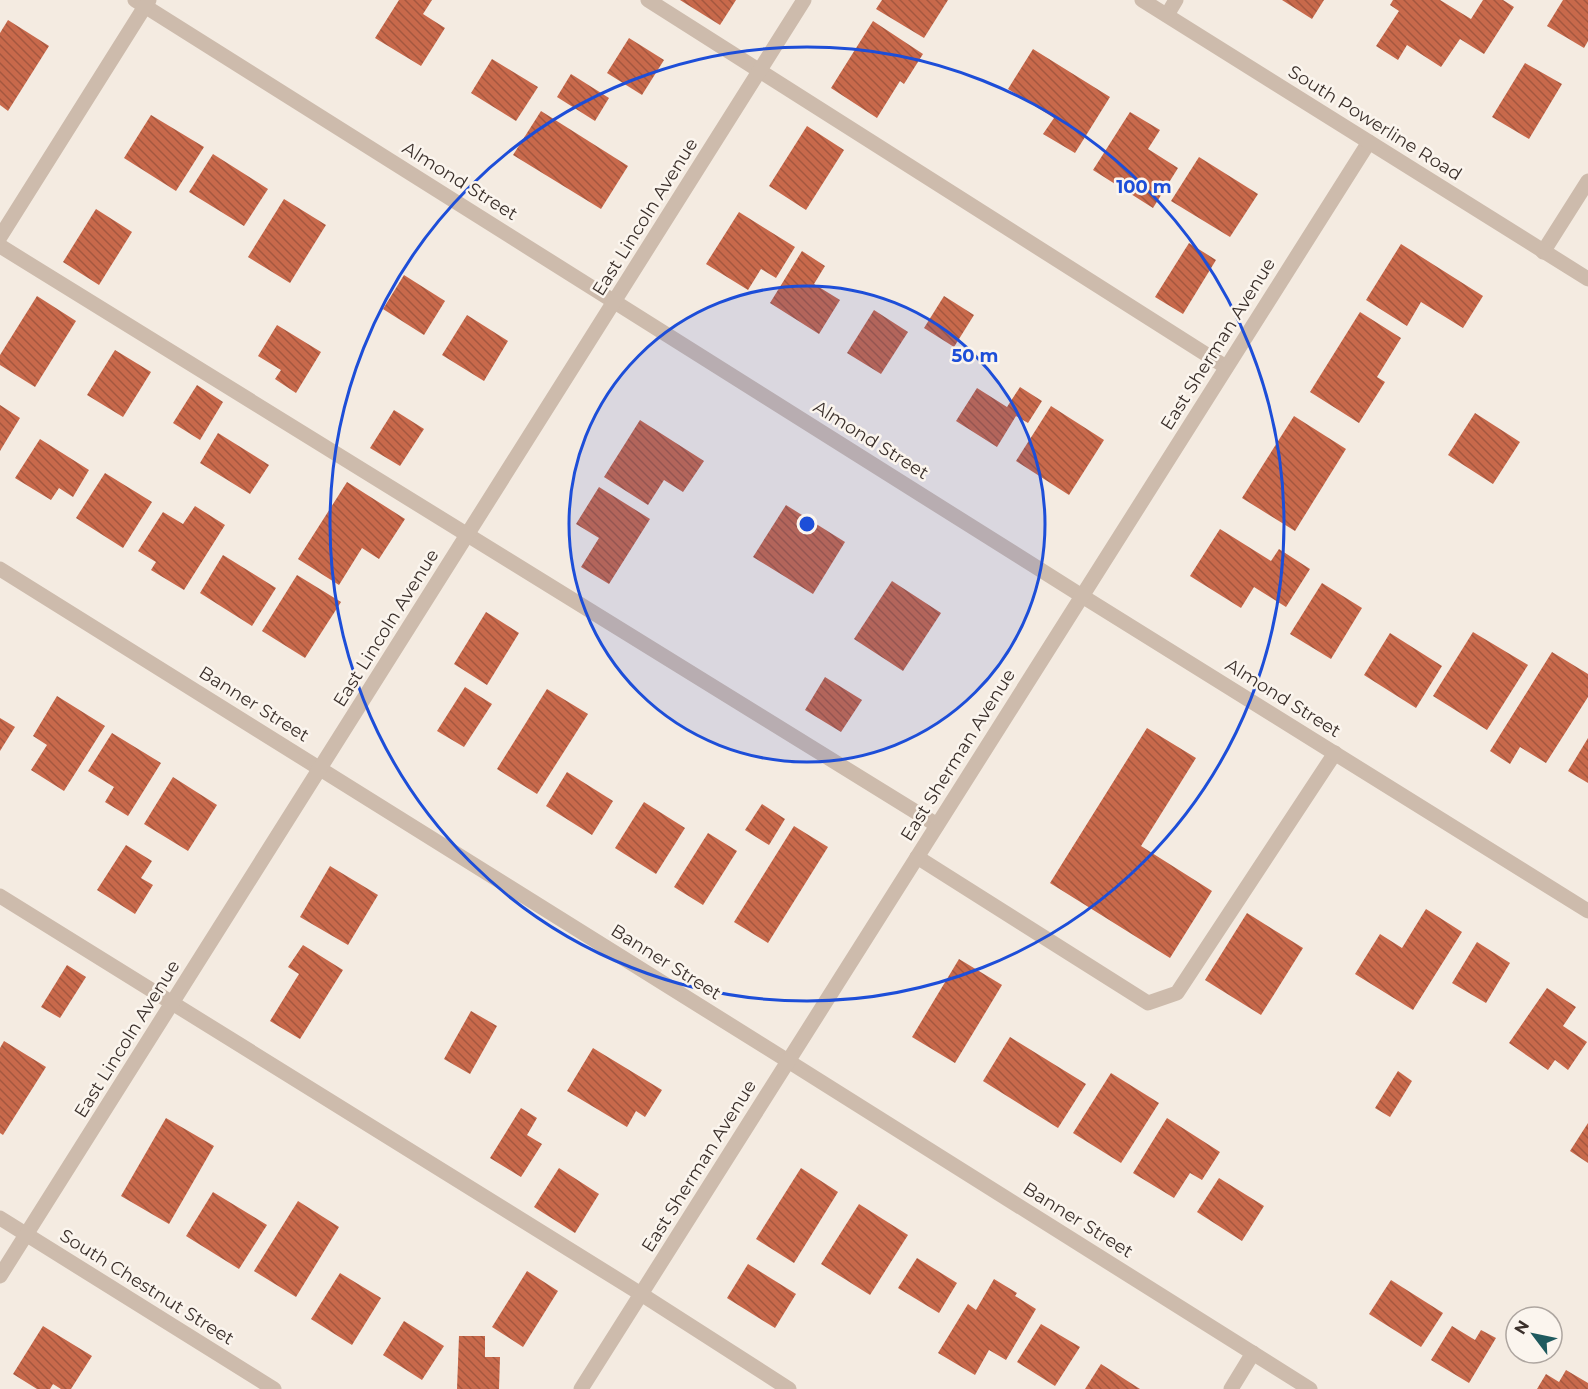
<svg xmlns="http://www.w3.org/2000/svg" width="1588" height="1389" font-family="Montserrat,sans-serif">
	<defs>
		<pattern id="building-back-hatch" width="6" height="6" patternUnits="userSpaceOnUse" patternTransform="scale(1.5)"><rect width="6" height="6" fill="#c8694b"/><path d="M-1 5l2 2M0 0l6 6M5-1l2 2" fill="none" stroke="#a4573f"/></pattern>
	</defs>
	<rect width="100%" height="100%" fill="#f4ebe1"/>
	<g fill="url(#building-back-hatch)">
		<path d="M399 0H432L423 14 445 28 421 66 375 38Z"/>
		<path d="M680 0H736L720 25Z"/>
		<path d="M882 0H948L924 38 876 9Z"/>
		<path d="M1282 0H1324L1312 19Z"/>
		<path d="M1393 0H1440L1471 19 1483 0H1503L1514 7 1484 54 1460 39 1441 67 1407 45 1398 60 1376 46 1399 11 1390 5Z"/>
		<path d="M1563 0H1588V41L1584 48 1547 26Z"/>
		<path d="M8 20 49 46 8 111 0 105V33Z"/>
		<path d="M873 21 923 54 904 84 900 81 877 118 831 88Z"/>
		<path d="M629 38 664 60 642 95 607 73Z"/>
		<path d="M1033 49 1110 97 1075 153 1043 134 1054 118 1008 89Z"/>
		<path d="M492 59 538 87 516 121 471 93Z"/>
		<path d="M1525 63 1562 84 1529 139 1492 117Z"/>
		<path d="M571 74 609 98 595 121 557 97Z"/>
		<path d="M541 111 628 166 601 209 513 155Z"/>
		<path d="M1130 112 1160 130 1148 149 1178 168 1153 208 1093 170Z"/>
		<path d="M151 115 204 147 176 191 124 158Z"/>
		<path d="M807 126 844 150 806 210 769 186Z"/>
		<path d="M213 154 268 189 244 226 189 192Z"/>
		<path d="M1199 157 1258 194 1230 237 1171 201Z"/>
		<path d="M284 199 326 225 290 283 248 257Z"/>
		<path d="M96 209 132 232 99 285 63 262Z"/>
		<path d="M739 212 795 247 776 278 761 269 748 290 706 264Z"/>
		<path d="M1189 243 1216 260 1183 314 1155 297Z"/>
		<path d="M1401 244 1483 296 1463 328 1421 302 1407 326 1366 300Z"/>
		<path d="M802 251 825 266 814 284 840 300 819 334 770 303Z"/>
		<path d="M404 275 445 301 424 335 383 309Z"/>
		<path d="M37 296 76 321 35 387 0 365V355Z"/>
		<path d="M944 296 974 315 954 347 924 328Z"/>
		<path d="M874 310 908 332 881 374 847 353Z"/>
		<path d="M1360 312 1401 338 1377 377 1385 382 1359 423 1310 392Z"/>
		<path d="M467 315 508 341 484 381 442 355Z"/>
		<path d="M277 325 321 352 296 393 275 379 281 370 258 356Z"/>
		<path d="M115 350 151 372 123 417 87 395Z"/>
		<path d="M197 385 223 402 200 440 173 423Z"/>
		<path d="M1020 387 1042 401 1028 423 1016 416 997 447 956 421 977 388 1007 407Z"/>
		<path d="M0 405 20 418 0 451Z"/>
		<path d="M1051 406 1104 440 1069 495 1016 461Z"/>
		<path d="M394 410 424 429 400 466 370 448Z"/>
		<path d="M1475 413 1520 442 1493 484 1448 455Z"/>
		<path d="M1294 416 1346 449 1295 531 1242 498Z"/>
		<path d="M640 420 704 461 683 492 664 480 648 505 604 477Z"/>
		<path d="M218 433 269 465 250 494 200 463Z"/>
		<path d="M40 439 89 470 73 497 59 488 51 500 15 478Z"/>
		<path d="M105 473 152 502 123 548 76 518Z"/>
		<path d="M347 482 405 519 379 559 362 548 339 585 298 559Z"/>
		<path d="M599 487 650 519 609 584 581 567 599 538 576 524Z"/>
		<path d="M786 505 845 542 813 594 753 557Z"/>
		<path d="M195 506 225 525 184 590 151 570 156 562 138 551 163 512 183 524Z"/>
		<path d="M1220 529 1271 561 1279 549 1310 569 1286 607 1254 587 1241 608 1190 576Z"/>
		<path d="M223 555 276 588 252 626 200 593Z"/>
		<path d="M297 575 341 602 305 658 262 631Z"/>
		<path d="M892 581 941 613 903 671 854 639Z"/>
		<path d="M1322 583 1362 608 1331 659 1290 634Z"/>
		<path d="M486 612 519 633 487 685 454 664Z"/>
		<path d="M1473 632 1528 665 1487 730 1433 696Z"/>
		<path d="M1390 633 1442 666 1416 708 1364 675Z"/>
		<path d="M1552 652 1588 674V697L1546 763 1520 747 1510 764 1490 751Z"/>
		<path d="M825 677 862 700 841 732 805 710Z"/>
		<path d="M465 687 492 704 464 747 437 731Z"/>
		<path d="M547 689 588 714 537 794 497 769Z"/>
		<path d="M57 696 105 726 64 791 31 770 47 745 33 736Z"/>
		<path d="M0 718 15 727 0 751Z"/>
		<path d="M1147 728 1196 758 1141 846 1212 891 1170 958 1050 883Z"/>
		<path d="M112 733 161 763 128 816 105 802 114 787 88 771Z"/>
		<path d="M1588 738V783L1568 771Z"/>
		<path d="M567 772 613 801 592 835 546 806Z"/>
		<path d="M173 777 217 805 188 851 144 824Z"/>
		<path d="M644 802 685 828 656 874 615 848Z"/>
		<path d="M762 804 785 819 769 845 745 830Z"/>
		<path d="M794 826 828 847 768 943 734 922Z"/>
		<path d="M708 833 737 851 703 905 674 887Z"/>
		<path d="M126 845 152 861 141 878 153 885 135 914 97 890Z"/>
		<path d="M330 866 378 895 348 945 300 917Z"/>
		<path d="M1426 909 1462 932 1413 1010 1355 974 1380 934 1402 948Z"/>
		<path d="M1247 913 1303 948 1261 1015 1205 980Z"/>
		<path d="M1477 942 1510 963 1486 1003 1452 983Z"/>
		<path d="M303 945 343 970 300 1039 270 1021 299 974 288 967Z"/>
		<path d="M959 959 1002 985 955 1063 912 1037Z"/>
		<path d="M67 965 86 977 60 1018 41 1007Z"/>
		<path d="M1547 988 1576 1007 1563 1026 1587 1042 1568 1070 1555 1060 1548 1070 1509 1043Z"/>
		<path d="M471 1011 497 1026 470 1074 444 1059Z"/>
		<path d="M1010 1037 1086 1084 1058 1128 983 1081Z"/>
		<path d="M4 1041 46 1067 3 1135 0 1133V1048Z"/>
		<path d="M593 1048 662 1090 645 1117 636 1111 627 1127 567 1091Z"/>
		<path d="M1398 1071 1412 1081 1390 1117 1375 1108Z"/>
		<path d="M1111 1073 1159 1103 1121 1163 1073 1133Z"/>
		<path d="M521 1108 537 1118 527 1135 542 1144 521 1177 490 1158Z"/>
		<path d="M166 1118 214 1146 169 1224 121 1196Z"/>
		<path d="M1167 1118 1220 1152 1202 1180 1190 1173 1174 1198 1133 1173Z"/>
		<path d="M1588 1123V1163L1570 1151Z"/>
		<path d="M559 1168 599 1194 575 1233 534 1207Z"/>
		<path d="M801 1168 838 1192 794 1263 756 1239Z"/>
		<path d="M1219 1178 1264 1206 1242 1241 1197 1212Z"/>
		<path d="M213 1192 267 1225 239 1269 186 1236Z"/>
		<path d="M298 1201 339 1227 296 1297 254 1271Z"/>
		<path d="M859 1204 908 1235 870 1295 821 1264Z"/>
		<path d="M917 1258 957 1283 939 1313 898 1288Z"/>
		<path d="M748 1264 796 1294 775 1328 727 1298Z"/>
		<path d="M527 1271 558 1291 523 1347 492 1327Z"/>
		<path d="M340 1273 381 1298 352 1345 311 1319Z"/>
		<path d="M994 1279 1017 1293 1015 1296 1036 1309 1006 1360 989 1350 975 1375 938 1353 968 1304 976 1310Z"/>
		<path d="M1391 1280 1443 1313 1421 1347 1369 1314Z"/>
		<path d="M404 1321 444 1346 422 1380 383 1355Z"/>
		<path d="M1041 1324 1080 1347 1055 1386 1017 1362Z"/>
		<path d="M43 1326 92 1356 71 1389H61L53 1384 50 1389H37L13 1374Z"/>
		<path d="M1452 1326 1475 1340 1481 1330 1496 1338 1469 1383 1431 1360Z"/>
		<path d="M459 1336H485V1357H500L499 1389H457Z"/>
		<path d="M1101 1364 1140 1389H1085Z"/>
		<path d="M1566 1370 1588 1383V1389H1537L1546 1374 1559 1382Z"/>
	</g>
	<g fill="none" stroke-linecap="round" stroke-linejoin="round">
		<g stroke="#cdbbac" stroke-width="15">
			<path d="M648 0 1226 367"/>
			<path d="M0 246 937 825"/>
			<path d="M917 857 1148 1003 1177 993 1335 753"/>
			<path d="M0 896 641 1294 789 1389"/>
		</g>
		<g stroke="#cdbbac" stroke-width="15">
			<path d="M135 0 1082 596 1588 911"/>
			<path d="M1167 15 1176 0"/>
			<path d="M0 237 149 0"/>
			<path d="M1543 252 1588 181"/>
			<path d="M0 569 788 1061 1310 1389"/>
			<path d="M0 1218 274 1389"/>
			<path d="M0 1276 804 0"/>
			<path d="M581 1389 1369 142"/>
			<path d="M1231 1389 1253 1353"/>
		</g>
		<path stroke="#cdbbac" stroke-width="15" d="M1142 0 1588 279"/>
	</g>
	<circle cx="807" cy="524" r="238" fill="#1d4ed8" fill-opacity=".12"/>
	<g fill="none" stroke="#1d4ed8" stroke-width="3">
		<circle cx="807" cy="524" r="238"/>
		<circle cx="807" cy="524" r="477"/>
	</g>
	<g text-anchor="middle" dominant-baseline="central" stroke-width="5" stroke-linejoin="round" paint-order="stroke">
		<g font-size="18" fill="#3b302b" stroke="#fbf5ee">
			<text transform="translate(1375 123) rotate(32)">South Powerline Road</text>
			<text transform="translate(460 181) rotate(32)">Almond Street</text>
			<text transform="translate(645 217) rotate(-58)">East Lincoln Avenue</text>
			<text transform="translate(1218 344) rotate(-58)">East Sherman Avenue</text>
			<text transform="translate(871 440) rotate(32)">Almond Street</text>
			<text transform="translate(386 628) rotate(-58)">East Lincoln Avenue</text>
			<text transform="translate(1283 698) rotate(32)">Almond Street</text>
			<text transform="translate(254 704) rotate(32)">Banner Street</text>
			<text transform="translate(958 755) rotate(-58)">East Sherman Avenue</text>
			<text transform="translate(666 962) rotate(32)">Banner Street</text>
			<text transform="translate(127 1039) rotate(-58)">East Lincoln Avenue</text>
			<text transform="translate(699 1166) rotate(-58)">East Sherman Avenue</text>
			<text transform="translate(1078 1220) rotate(32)">Banner Street</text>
			<text transform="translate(147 1287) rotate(32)">South Chestnut Street</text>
		</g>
	</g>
	<circle cx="807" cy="524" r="9" fill="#1d4ed8" stroke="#fbf5ee" stroke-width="3"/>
	<g font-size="18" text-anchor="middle" font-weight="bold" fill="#1d4ed8" stroke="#fbf5ee" stroke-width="5" stroke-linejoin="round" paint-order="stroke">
		<text x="1144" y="193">100 m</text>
		<text x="975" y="362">50 m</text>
	</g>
	<g transform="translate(1534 1335) rotate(302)"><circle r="28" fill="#fbf5ee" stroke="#aea6a0" stroke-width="1.5"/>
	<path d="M0-4.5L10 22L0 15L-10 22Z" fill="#1f5a5e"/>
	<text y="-9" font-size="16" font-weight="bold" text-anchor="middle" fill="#3b302b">N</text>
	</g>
</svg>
